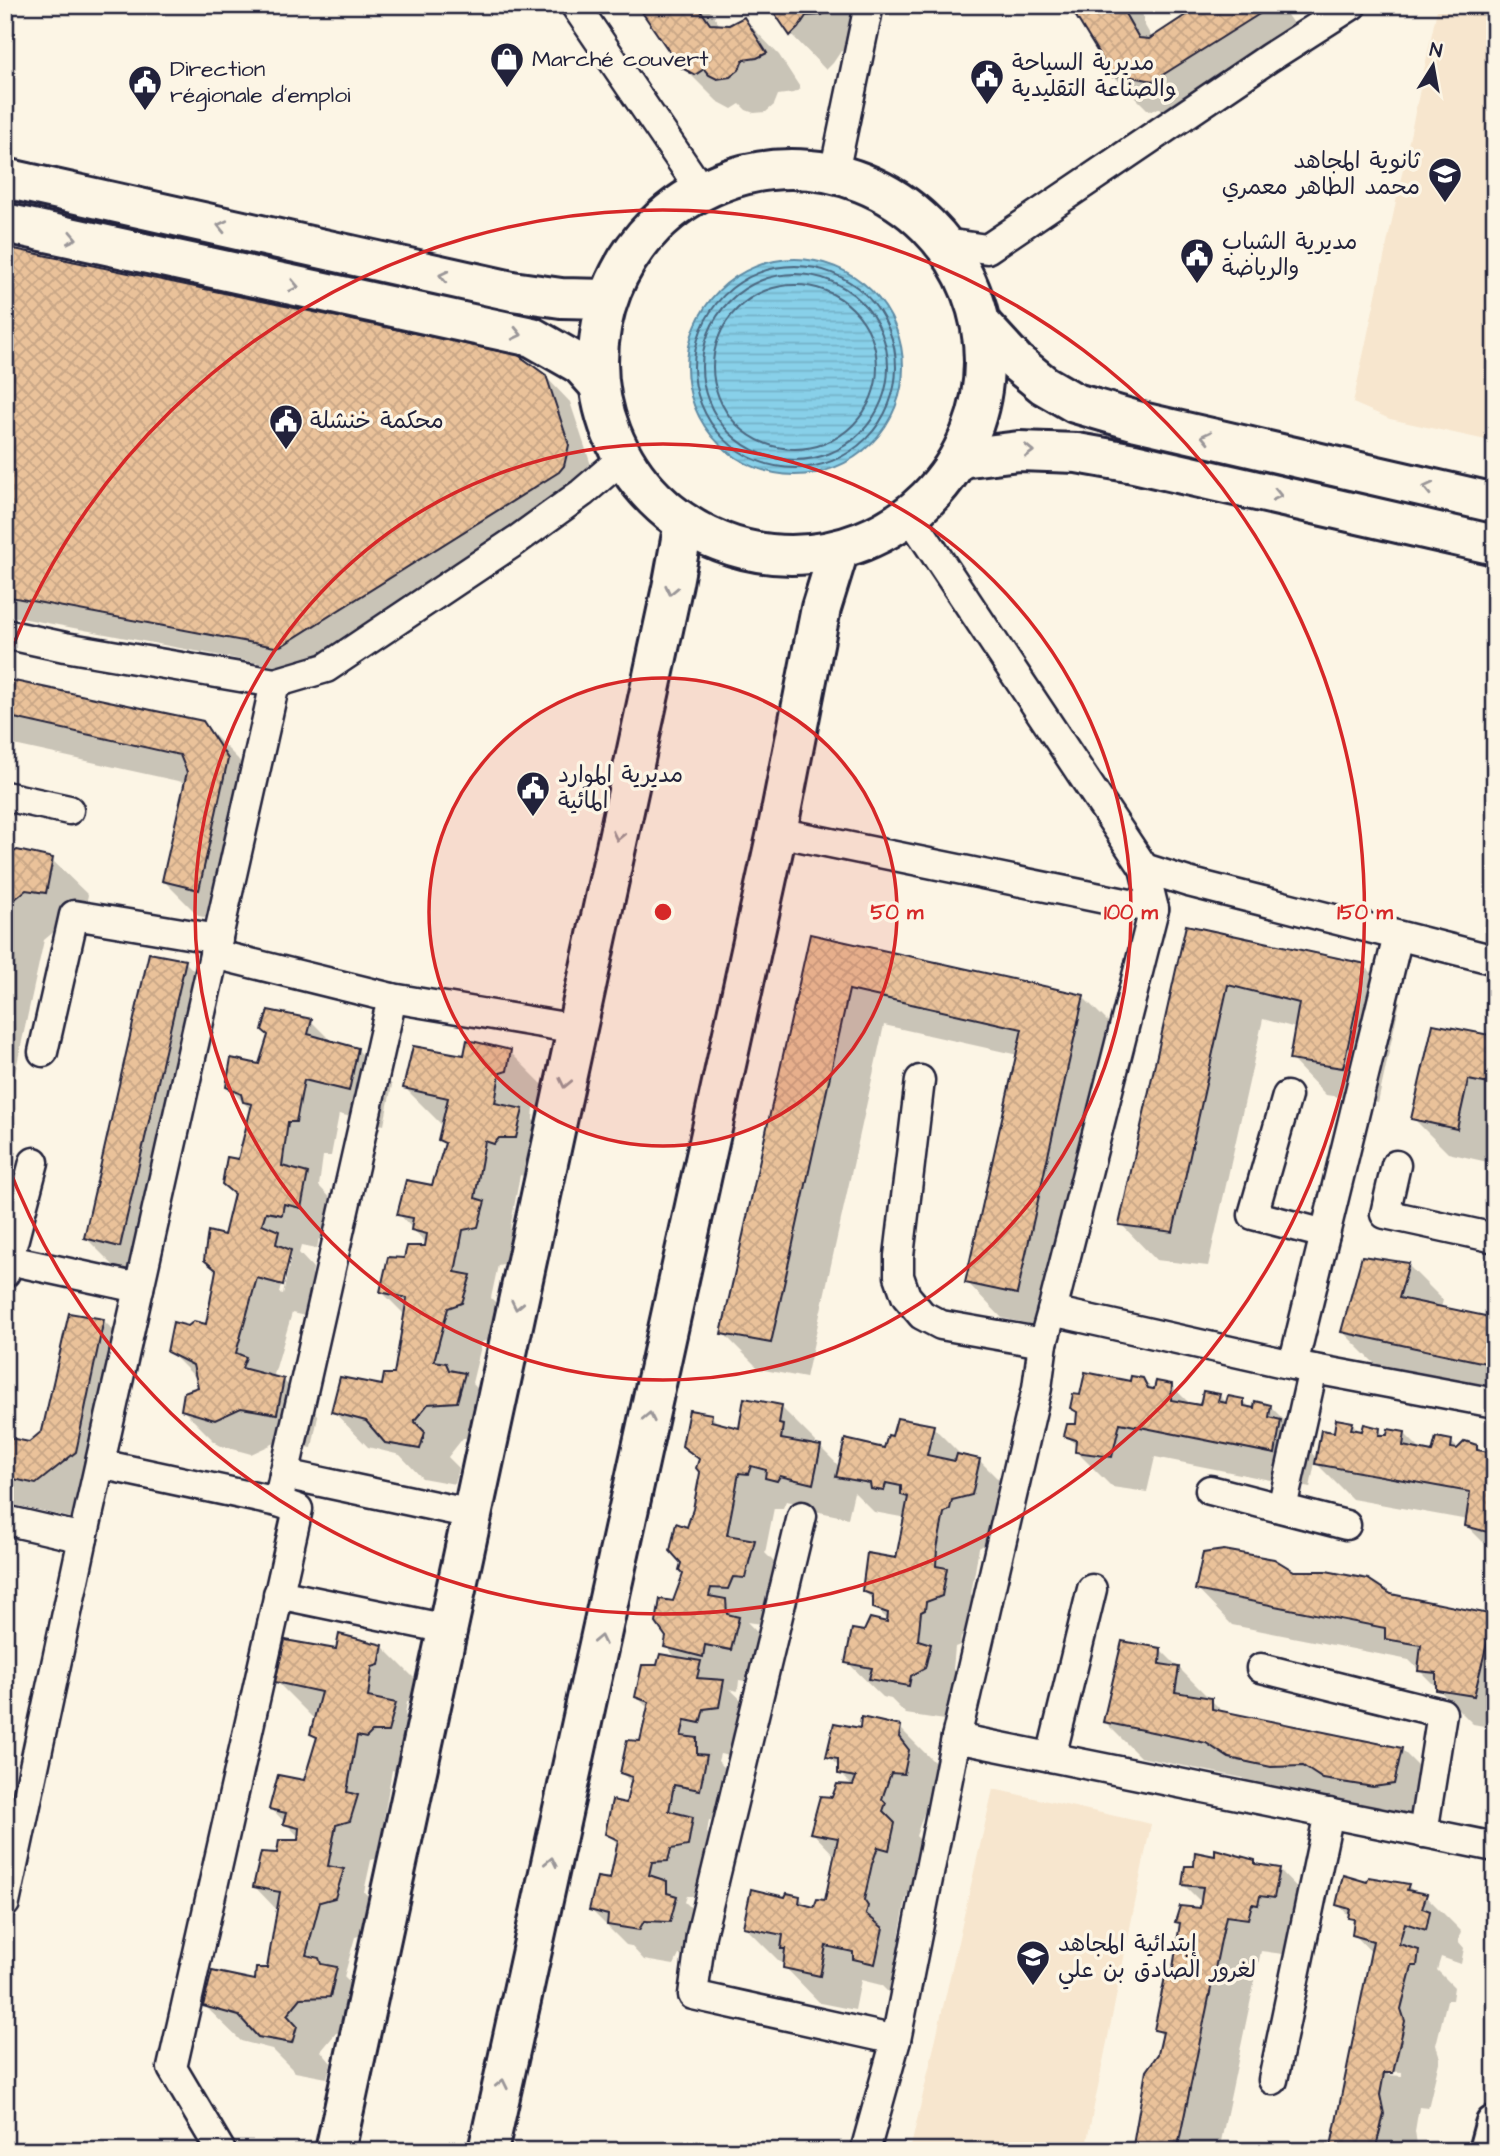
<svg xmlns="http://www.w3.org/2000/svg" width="1500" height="2156" font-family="'Architects Daughter','Playpen Sans Arabic',sans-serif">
	<defs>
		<pattern id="water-rules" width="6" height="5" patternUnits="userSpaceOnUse" patternTransform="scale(1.75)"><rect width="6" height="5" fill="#88d0e9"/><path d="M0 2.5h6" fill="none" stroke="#75b2c9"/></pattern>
		<pattern id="building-cross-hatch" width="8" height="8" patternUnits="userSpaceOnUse" patternTransform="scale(1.75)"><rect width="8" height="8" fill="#eac29a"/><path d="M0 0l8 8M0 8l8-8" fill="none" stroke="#c8a686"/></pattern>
	</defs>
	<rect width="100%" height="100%" fill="#fcf5e5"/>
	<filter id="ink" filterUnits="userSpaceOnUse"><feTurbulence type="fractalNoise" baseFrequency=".0143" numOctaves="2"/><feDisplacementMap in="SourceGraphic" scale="14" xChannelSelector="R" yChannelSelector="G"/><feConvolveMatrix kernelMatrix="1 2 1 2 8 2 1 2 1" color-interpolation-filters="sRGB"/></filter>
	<g filter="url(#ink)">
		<g fill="#f7e6ce">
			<path d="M1438 5H1495V442L1390 419 1353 403Z"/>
			<path d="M993 1789 1151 1824 1085 2151H910Z"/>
		</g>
		<circle fill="url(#water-rules)" stroke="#5f8aa3" stroke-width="2" cx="795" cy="367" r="108"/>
		<g fill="#0003" fill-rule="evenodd">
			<path d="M639 5H706L721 27H729L744 19 779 55 801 89 793 93 778 95 774 105 766 112 754 113 746 110 740 104 732 109 717 101 681 65Z"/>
			<path d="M771 5H871L857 49 841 51 833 63 826 70 791 34Z"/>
			<path d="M1071 5H1150L1142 11 1144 24 1152 38 1205 5H1280L1306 42 1189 116 1159 109 1149 111 1114 76Z"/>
			<path d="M5 249 545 376 570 402 593 471 301 671 5 615Z"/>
			<path d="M5 680 202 723 238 759 262 796 234 924 199 916 164 881 187 783 5 743Z"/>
			<path d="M5 860H52L88 895 81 927 62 925 44 940 5 1119Z"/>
			<path d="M1188 927 1365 966 1400 1001 1378 1103 1326 1095 1291 1059 1296 1028 1263 1019 1208 1266 1156 1260 1121 1224Z"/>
			<path d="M812 936 1083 997 1118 1032 1052 1329 1002 1318 967 1282 1018 1055 884 1025 806 1378 759 1369 723 1333Z"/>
			<path d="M185 962 221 997 155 1281 121 1273 86 1238Z"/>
			<path d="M311 1021 333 1043 357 1049 392 1085 384 1125 339 1114 331 1156H323L319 1186 342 1210 336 1242 319 1238 317 1249 301 1246 299 1253 313 1268 312 1274 325 1287 318 1319 292 1313 273 1378 283 1380 318 1416 312 1448 277 1442 251 1454 218 1445 183 1410 200 1388 199 1381 169 1351 189 1328 207 1326 236 1195 239 1161 252 1111 228 1087 260 1066ZM288 1254 291 1257 283 1294 279 1293Z"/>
			<path d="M1495 1038V1150L1492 1163 1448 1153 1413 1118Z"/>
			<path d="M510 1052 545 1087 542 1106 534 1108 533 1120 558 1145 530 1178 520 1175 510 1229 519 1237 513 1262 498 1265 491 1298 505 1312 497 1338 482 1342 472 1383 499 1410 492 1437 463 1438 448 1457 459 1468 455 1484 422 1478 400 1455 368 1447 333 1411 384 1387 396 1376 406 1316 382 1292 406 1260 427 1248V1244L399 1214 433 1187 446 1145 440 1139 444 1124 440 1123 405 1088 465 1057Z"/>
			<path d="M1408 1265 1443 1300 1441 1308 1495 1320V1392L1378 1367 1343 1332Z"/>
			<path d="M103 1320 138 1355 111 1488 72 1518 5 1503V1438L30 1443 43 1432Z"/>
			<path d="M1143 1379 1155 1392 1172 1386 1191 1405 1201 1407 1219 1395 1228 1404 1243 1400 1251 1409 1270 1406 1306 1442 1305 1446 1317 1459 1336 1434 1352 1423 1362 1434 1379 1430 1386 1437 1404 1433 1423 1452 1433 1454 1451 1442 1460 1450 1476 1446 1483 1453 1495 1455V1554L1467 1526 1468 1520 1352 1499 1315 1462 1310 1488 1155 1457 1147 1492 1112 1487 1077 1452V1446L1066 1435 1077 1425 1078 1414 1072 1407 1081 1397Z"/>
			<path d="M781 1407 816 1442 815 1447H820L840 1467 885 1451 933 1427 963 1457 979 1460 1014 1495 1007 1530 986 1535 985 1544 979 1548 971 1594 981 1605 976 1631 961 1637 960 1645 955 1647 953 1669 965 1681 960 1703 946 1711 944 1720 906 1714 891 1699 883 1697 847 1662 865 1633 889 1624V1621L875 1607V1602L863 1590 897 1560 905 1521 901 1517 874 1512 854 1492 848 1518 815 1511 813 1515 802 1512 792 1502 786 1501 783 1508H774L765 1553 789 1577 763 1624 747 1622 761 1636 766 1684 739 1680 738 1691 730 1689 759 1717 735 1757 720 1754 718 1761 732 1775 735 1824 709 1820 707 1833 728 1854 703 1896H687L685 1902 702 1918 705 1957 679 1955 674 1965 644 1960 631 1946 626 1945 591 1910 611 1881 619 1845 607 1833 628 1805 632 1783 622 1773 642 1743 649 1709 637 1697 658 1667 678 1659 665 1646 675 1603 685 1573 688 1529 702 1473 700 1461 684 1445 711 1416 720 1425 740 1430Z"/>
			<path d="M1294 1573 1390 1596 1493 1617 1495 1619V1728L1473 1724 1409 1660 1232 1625 1197 1589Z"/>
			<path d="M382 1646 418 1682 414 1700 407 1702 405 1715 430 1740 402 1773 392 1770 383 1823 392 1832 385 1856 371 1860 364 1892 378 1906 369 1933 355 1937 344 1977 371 2004 365 2031 336 2033 321 2051 331 2063 327 2078 295 2072 272 2049 241 2041 205 2006 256 1982 269 1970 278 1911 255 1887 278 1855 300 1842V1838L271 1808 305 1782 318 1740 312 1734 316 1718 312 1717 277 1682 338 1651Z"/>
			<path d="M1160 1649 1224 1713 1401 1749 1436 1784 1409 1822 1360 1813 1339 1801H1307L1266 1793 1243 1778 1140 1757 1105 1722Z"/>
			<path d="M900 1728 935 1763 934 1773 943 1787 939 1809 926 1807 916 1836 920 1840 918 1848 929 1859 924 1884 913 1881 906 1899 899 1937 903 1942 910 1998 890 1994 881 1985 861 1980 855 2010 820 2003 785 1967V1963L780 1962 745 1927 786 1899 799 1897 809 1908 815 1909 827 1902 836 1857 812 1832 833 1798 854 1787 840 1773V1768L828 1756 862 1730Z"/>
			<path d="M1254 1861 1260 1867 1279 1869 1314 1905 1293 1940 1287 1938 1283 1954 1261 1951 1219 2151H1134L1164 2037 1156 2029 1175 1968 1182 1925 1177 1921 1202 1910 1203 1904 1184 1885Z"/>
			<path d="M1368 1884 1408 1886 1417 1894 1426 1896 1461 1931 1458 1941 1464 1948 1461 1964 1441 1957 1437 1970 1454 1987 1452 2000H1447L1436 2045 1440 2058 1428 2108 1419 2107 1415 2131 1418 2151H1331L1372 1953 1354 1934 1355 1923 1338 1904ZM1388 2071 1402 2072V2076L1388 2075Z"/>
		</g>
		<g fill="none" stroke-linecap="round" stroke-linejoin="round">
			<g stroke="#4b6881" stroke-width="2">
				<circle cx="795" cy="367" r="101"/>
				<circle cx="795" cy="367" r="93"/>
				<circle cx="795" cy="367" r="82"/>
			</g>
		</g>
		<g fill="url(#building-cross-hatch)" stroke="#22223b" stroke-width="2">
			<path d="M637 5H697L710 24 729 25 744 17 767 53 757 58 743 60 739 70 730 77 717 79 709 75 704 69 695 75 680 67Z"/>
			<path d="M769 5H830L822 15 806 16 798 28 790 36Z"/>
			<path d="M1069 5H1120L1139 38 1149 39 1201 5 1272 6 1153 81 1122 75 1113 77Z"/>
			<path d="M5 247 518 355 546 375 569 445 564 466 559 472 283 645 275 647 5 596Z"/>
			<path d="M5 679 203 721 228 759 199 890 162 881 187 772 180 755 5 716Z"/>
			<path d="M17 850 53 858 46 893 26 890 9 904 5 922V858Z"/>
			<path d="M1186 925 1366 964 1343 1068 1289 1060 1299 1003 1228 985 1173 1232 1119 1225Z"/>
			<path d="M810 934 1084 995 1017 1294 965 1283 1022 1029 849 990 771 1343 721 1334Z"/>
			<path d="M149 953 186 960 120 1247 84 1238Z"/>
			<path d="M268 1010 312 1019 308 1034 358 1048 349 1091 304 1080 296 1122H288L282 1166 308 1173 301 1208 284 1204 282 1215 266 1212 262 1224 279 1231 276 1244 291 1250 283 1285 257 1278 236 1353 246 1357 242 1368 284 1379 277 1414 241 1408 215 1420 181 1410 184 1392 198 1387 193 1365 167 1352 173 1322 188 1326 194 1321 206 1324 216 1270 204 1260 208 1231 224 1235 234 1194 222 1184 227 1157 238 1159 252 1104 243 1102 241 1094 226 1087 231 1058 259 1064 268 1035 262 1030Z"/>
			<path d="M1433 1024 1495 1036V1085L1468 1080 1457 1129 1411 1119Z"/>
			<path d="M467 1040 511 1050 507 1071 500 1073 495 1103 523 1109 516 1138H499L494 1144 485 1141 475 1198 485 1201 478 1227 463 1230 455 1272 471 1275 462 1303 448 1308 434 1361 446 1363 449 1370 465 1373 457 1402 428 1404 414 1421 425 1432 420 1449 385 1443 366 1421 331 1412 340 1377 382 1385 384 1374H394L407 1298 380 1292 388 1257 404 1258 407 1246H425L427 1234 411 1230 413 1218 397 1215 406 1180 432 1185 445 1143 438 1140 448 1098 403 1088 413 1046 464 1055Z"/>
			<path d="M1362 1256 1409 1263 1399 1298 1495 1318V1365L1341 1332Z"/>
			<path d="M69 1313 104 1319 76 1452 36 1484 5 1477V1437L29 1442 42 1431Z"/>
			<path d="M1085 1372 1130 1381 1131 1376 1143 1378 1148 1388 1154 1389 1156 1381 1172 1384 1171 1400 1200 1405 1203 1391 1220 1394 1218 1401 1226 1403 1228 1396 1244 1399V1406L1254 1408 1255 1401 1271 1405 1269 1417 1281 1420 1275 1454 1120 1423 1112 1457 1075 1452 1076 1440 1064 1436 1067 1424H1076L1077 1412 1070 1408 1073 1394 1080 1395Z"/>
			<path d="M744 1398 782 1405 779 1424 783 1425 781 1439 821 1446 813 1484 780 1476 777 1481 765 1478 766 1470 751 1466 748 1474 739 1473 727 1535 755 1540 745 1578 733 1577 728 1589 711 1588 709 1596 726 1599 727 1614 739 1617 731 1650 705 1645 703 1657 664 1647 666 1637 656 1623 660 1599 673 1601 683 1574 679 1570 681 1563 670 1551 676 1523 687 1527 693 1509 700 1473 696 1468 699 1459 682 1446 689 1410 712 1414 711 1421 739 1428Z"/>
			<path d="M897 1418 934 1425 927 1455 955 1461 957 1454 980 1459 972 1495 952 1500 950 1509 944 1513 937 1549 936 1566 947 1568 942 1596 926 1602 925 1610 921 1612 918 1640 931 1644 925 1668 911 1676 909 1686 869 1679 872 1668 845 1663 852 1629 864 1631 870 1618 887 1622 888 1613 873 1608V1595L862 1591 867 1553 896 1558 908 1497 901 1495V1486L886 1483 884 1491 871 1489 870 1483 836 1477 845 1439 884 1448 888 1435 892 1436Z"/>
			<path d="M1336 1419 1353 1422 1351 1429 1362 1431 1364 1424 1380 1428 1379 1435H1387L1388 1429 1405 1432 1403 1446 1432 1452 1436 1437 1452 1440 1451 1448 1457 1449 1465 1441 1477 1445V1450L1495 1453V1534L1465 1526 1470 1492 1315 1464 1321 1430 1334 1432Z"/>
			<path d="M1224 1550 1274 1559 1294 1571H1326L1368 1579 1391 1594 1494 1615 1474 1696 1436 1690V1673L1418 1671 1421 1645 1385 1639V1628L1195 1590 1203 1553Z"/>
			<path d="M339 1634 383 1645 379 1665 372 1667 368 1697 396 1703 388 1732H372L366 1738 357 1736 347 1792 358 1795 350 1821 336 1825 328 1866 344 1869 335 1898 320 1902 306 1955 319 1958 321 1964 337 1967 330 1997 301 1998 287 2015 297 2026 292 2043 258 2037 239 2016 203 2006 212 1971 255 1980 256 1968H267L280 1892 253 1887 261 1852 277 1853 279 1840H298L299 1828 283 1824 286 1813 269 1809 278 1775 304 1780 317 1737 310 1734 321 1692 275 1682 285 1640 336 1649Z"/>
			<path d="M1122 1641 1161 1648 1160 1664 1179 1667 1175 1692 1212 1698V1709L1402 1748 1394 1784 1373 1787 1323 1779 1303 1766 1271 1767 1229 1758 1206 1743 1103 1722Z"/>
			<path d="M660 1654 701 1661 697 1678 724 1680 719 1707 704 1709 700 1723 685 1720 681 1736 697 1738V1754L707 1755 700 1790 674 1785 669 1811 693 1817 688 1846 671 1849 668 1861 652 1862 649 1875 667 1881V1893L677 1896 670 1922 644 1921 639 1930 607 1925 608 1915 589 1910 597 1877 610 1879 618 1840 605 1834 612 1800 626 1803 632 1777 620 1773 627 1740 640 1741 649 1702 635 1697 642 1665H657Z"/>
			<path d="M861 1717 901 1726 899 1737 909 1750 904 1774 891 1773 882 1799 886 1803 883 1811 895 1823 889 1850 878 1847 872 1864 864 1900 868 1906 866 1914 883 1928 875 1964 853 1959V1952L826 1946 820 1976 783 1968 785 1949H781L783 1935 743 1927 751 1889 785 1897 787 1893 800 1896 799 1903 814 1907 817 1899 825 1900 838 1838 810 1833 820 1796 832 1797 837 1784 853 1785 856 1777 838 1774V1759L826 1757 834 1723 860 1728Z"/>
			<path d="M1215 1849 1255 1860V1864L1280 1868 1274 1898 1260 1896 1258 1905 1252 1904 1248 1919 1226 1916 1177 2151H1132L1146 2071 1158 2054 1163 2032 1154 2030 1165 1977 1173 1968 1180 1923 1175 1922 1180 1906 1200 1908 1203 1887 1182 1885 1185 1866H1194L1195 1852 1215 1856Z"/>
			<path d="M1343 1875 1367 1882 1369 1877 1409 1884 1407 1890 1427 1894 1422 1908 1430 1911 1426 1930 1405 1923 1399 1944 1419 1950 1417 1966H1412L1401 2009 1405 2021 1393 2073H1384L1380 2095 1384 2114 1375 2151H1330L1373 1941 1352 1935 1354 1919 1348 1918 1350 1909 1336 1905Z"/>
		</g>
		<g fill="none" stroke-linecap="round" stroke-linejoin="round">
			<g stroke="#22223b" stroke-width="33">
				<g id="street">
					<path d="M575 5 701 190"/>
					<path d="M834 173 869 5"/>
					<path d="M945 243 987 249 1269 58 1352 5"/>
					<path d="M910 516 1144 868"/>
					<path d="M5 634 65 647 275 683 326 668 517 540 582 493 623 458"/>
					<path d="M5 796 69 810"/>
					<path d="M777 832 1154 909 1144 868 1188 882 1495 960"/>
					<path d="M214 954 392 998 577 1029"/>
					<path d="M43 1052 74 915 218 939"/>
					<path d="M920 1080 899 1256V1276L906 1296 922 1315 941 1325 1043 1343"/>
					<path d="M1287 1096 1253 1215 1325 1234"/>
					<path d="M1396 1165 1385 1214 1495 1238"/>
					<path d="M9 1260 139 1288"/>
					<path d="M5 1273 34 1162"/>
					<path d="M1052 1311 1154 909"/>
					<path d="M1293 1365 1398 936"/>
					<path d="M100 1464 278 1502 392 998"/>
					<path d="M284 1474 472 1514"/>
					<path d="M1210 1490 1346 1525"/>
					<path d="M1282 1508 1313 1369"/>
					<path d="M802 1516 701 1935 693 1995 896 2040"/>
					<path d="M5 1520 83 1538"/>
					<path d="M278 1594 447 1629"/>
					<path d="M1261 1668 1442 1713 1423 1833"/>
					<path d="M956 1738 1495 1847"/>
					<path d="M1051 1757 1092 1589"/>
					<path d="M5 1903 83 1538 275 683"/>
					<path d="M1273 2080 1329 1813"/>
					<path d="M221 2151 172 2068 298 1509 278 1502"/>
					<path d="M865 2151 896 2040 956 1738 1037 1388 1043 1343 1052 1311 1293 1365 1495 1403"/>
				</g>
			</g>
			<g stroke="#22223b" stroke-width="44">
				<g id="secondary">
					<circle cx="791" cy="362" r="193"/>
					<path d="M5 178 512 291 561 298 608 299"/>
					<path d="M5 223 532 337 581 365 598 384"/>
					<path d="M982 325 1016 362 1044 385 1075 403 1137 421 1495 503"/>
					<path d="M961 458 1019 451 1077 453 1134 463 1495 545"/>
					<path d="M335 2151 673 583 684 523"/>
					<path d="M488 2151 777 832 821 608 839 550"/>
					<path d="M1488 2151 1495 2125"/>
				</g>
			</g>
			<use href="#street" stroke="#fcf5e5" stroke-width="28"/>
			<use href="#secondary" stroke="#fcf5e5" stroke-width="38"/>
		</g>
		<defs><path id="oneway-chevron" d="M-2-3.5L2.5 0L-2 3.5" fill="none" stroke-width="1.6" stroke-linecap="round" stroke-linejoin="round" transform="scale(1.75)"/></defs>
		<g stroke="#9a9698">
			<use href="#oneway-chevron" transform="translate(222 226) rotate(-167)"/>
			<use href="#oneway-chevron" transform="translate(72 238) rotate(12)"/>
			<use href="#oneway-chevron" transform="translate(444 276) rotate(-167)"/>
			<use href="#oneway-chevron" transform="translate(294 286) rotate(12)"/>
			<use href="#oneway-chevron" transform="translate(517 334) rotate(13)"/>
			<use href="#oneway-chevron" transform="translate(1206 437) rotate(-167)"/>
			<use href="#oneway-chevron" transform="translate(1029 451) rotate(1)"/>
			<use href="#oneway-chevron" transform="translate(1428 488) rotate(-167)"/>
			<use href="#oneway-chevron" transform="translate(1277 495) rotate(13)"/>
			<use href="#oneway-chevron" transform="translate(671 590) rotate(102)"/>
			<use href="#oneway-chevron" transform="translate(618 836) rotate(102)"/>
			<use href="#oneway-chevron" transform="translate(565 1083) rotate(102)"/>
			<use href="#oneway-chevron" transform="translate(517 1305) rotate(102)"/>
			<use href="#oneway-chevron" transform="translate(649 1417) rotate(-78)"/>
			<use href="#oneway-chevron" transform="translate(600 1640) rotate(-78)"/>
			<use href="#oneway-chevron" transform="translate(551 1862) rotate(-78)"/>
			<use href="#oneway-chevron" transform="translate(502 2084) rotate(-78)"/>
		</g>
	</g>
	<circle cx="663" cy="912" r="234" fill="#d62828" fill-opacity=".12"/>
	<g fill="none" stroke="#d62828" stroke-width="3.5">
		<circle cx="663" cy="912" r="234"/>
		<circle cx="663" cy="912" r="468"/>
		<path d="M5 666A702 702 0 1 1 5 1158"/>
	</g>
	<defs>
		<g id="shop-pin" transform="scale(1.75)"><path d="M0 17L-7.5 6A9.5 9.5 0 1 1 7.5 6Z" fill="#22223b" stroke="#fcf5e5"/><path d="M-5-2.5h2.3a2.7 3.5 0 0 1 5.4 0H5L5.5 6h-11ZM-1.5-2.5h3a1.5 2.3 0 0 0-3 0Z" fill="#fff"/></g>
		<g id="civic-pin" transform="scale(1.75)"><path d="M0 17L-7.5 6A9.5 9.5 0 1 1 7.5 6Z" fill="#22223b" stroke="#fcf5e5"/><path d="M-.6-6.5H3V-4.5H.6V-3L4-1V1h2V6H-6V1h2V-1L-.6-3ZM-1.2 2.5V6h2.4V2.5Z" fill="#fff"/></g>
		<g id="school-pin" transform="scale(1.75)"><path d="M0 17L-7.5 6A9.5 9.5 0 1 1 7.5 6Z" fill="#22223b" stroke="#fcf5e5"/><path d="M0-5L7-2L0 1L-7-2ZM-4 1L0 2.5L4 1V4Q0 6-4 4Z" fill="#fff"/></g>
	</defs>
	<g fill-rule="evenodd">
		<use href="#shop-pin" x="507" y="59"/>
		<use href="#civic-pin" x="987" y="76"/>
		<use href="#civic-pin" x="145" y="82"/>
		<use href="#school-pin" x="1445" y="174"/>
		<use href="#civic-pin" x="1197" y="255"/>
		<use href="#civic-pin" x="286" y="421"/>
		<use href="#civic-pin" x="533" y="788"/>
		<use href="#school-pin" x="1033" y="1957"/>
	</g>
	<g text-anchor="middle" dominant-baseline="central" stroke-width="7" stroke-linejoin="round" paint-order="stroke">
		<g font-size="23" fill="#22223b" stroke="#fcf5e5" text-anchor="start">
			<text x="532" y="59">Marché couvert</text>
			<text x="1012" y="63">مديرية السياحة<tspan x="1012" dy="26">والصناعة التقليدية</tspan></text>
			<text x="170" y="69">Direction<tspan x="170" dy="26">régionale d'emploi</tspan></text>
			<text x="1420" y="161" text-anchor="end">ثانوية المجاهد<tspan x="1420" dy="26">محمد الطاهر معمري</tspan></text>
			<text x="1222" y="242">مديرية الشباب<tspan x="1222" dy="26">والرياضة</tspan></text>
			<text x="310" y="421">محكمة خنشلة</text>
			<text x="558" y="775">مديرية الموارد<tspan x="558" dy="26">المائية</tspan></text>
			<text x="1058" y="1944">إبتدائية المجاهد<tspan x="1058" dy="26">لغرور الصادق بن علي</tspan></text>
		</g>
	</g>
	<circle cx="663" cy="912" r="10" fill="#d62828" stroke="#fcf5e5" stroke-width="3.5"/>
	<g font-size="21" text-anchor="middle" font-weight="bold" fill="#d62828" stroke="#fcf5e5" stroke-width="7" stroke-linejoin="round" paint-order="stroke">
		<text x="897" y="919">50 m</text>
		<text x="1131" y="919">100 m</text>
		<text x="1365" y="919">150 m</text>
	</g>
	<rect width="1500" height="2156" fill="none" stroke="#fcf5e5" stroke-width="28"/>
	<rect x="14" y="14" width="1472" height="2128" fill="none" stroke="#22223b" stroke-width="2.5" filter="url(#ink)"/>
	<g transform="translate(1433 66) rotate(11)" stroke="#fcf5e5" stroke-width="5" paint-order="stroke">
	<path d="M0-5L12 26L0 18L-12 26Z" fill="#22223b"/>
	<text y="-10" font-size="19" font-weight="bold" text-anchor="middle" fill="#22223b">N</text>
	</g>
</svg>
